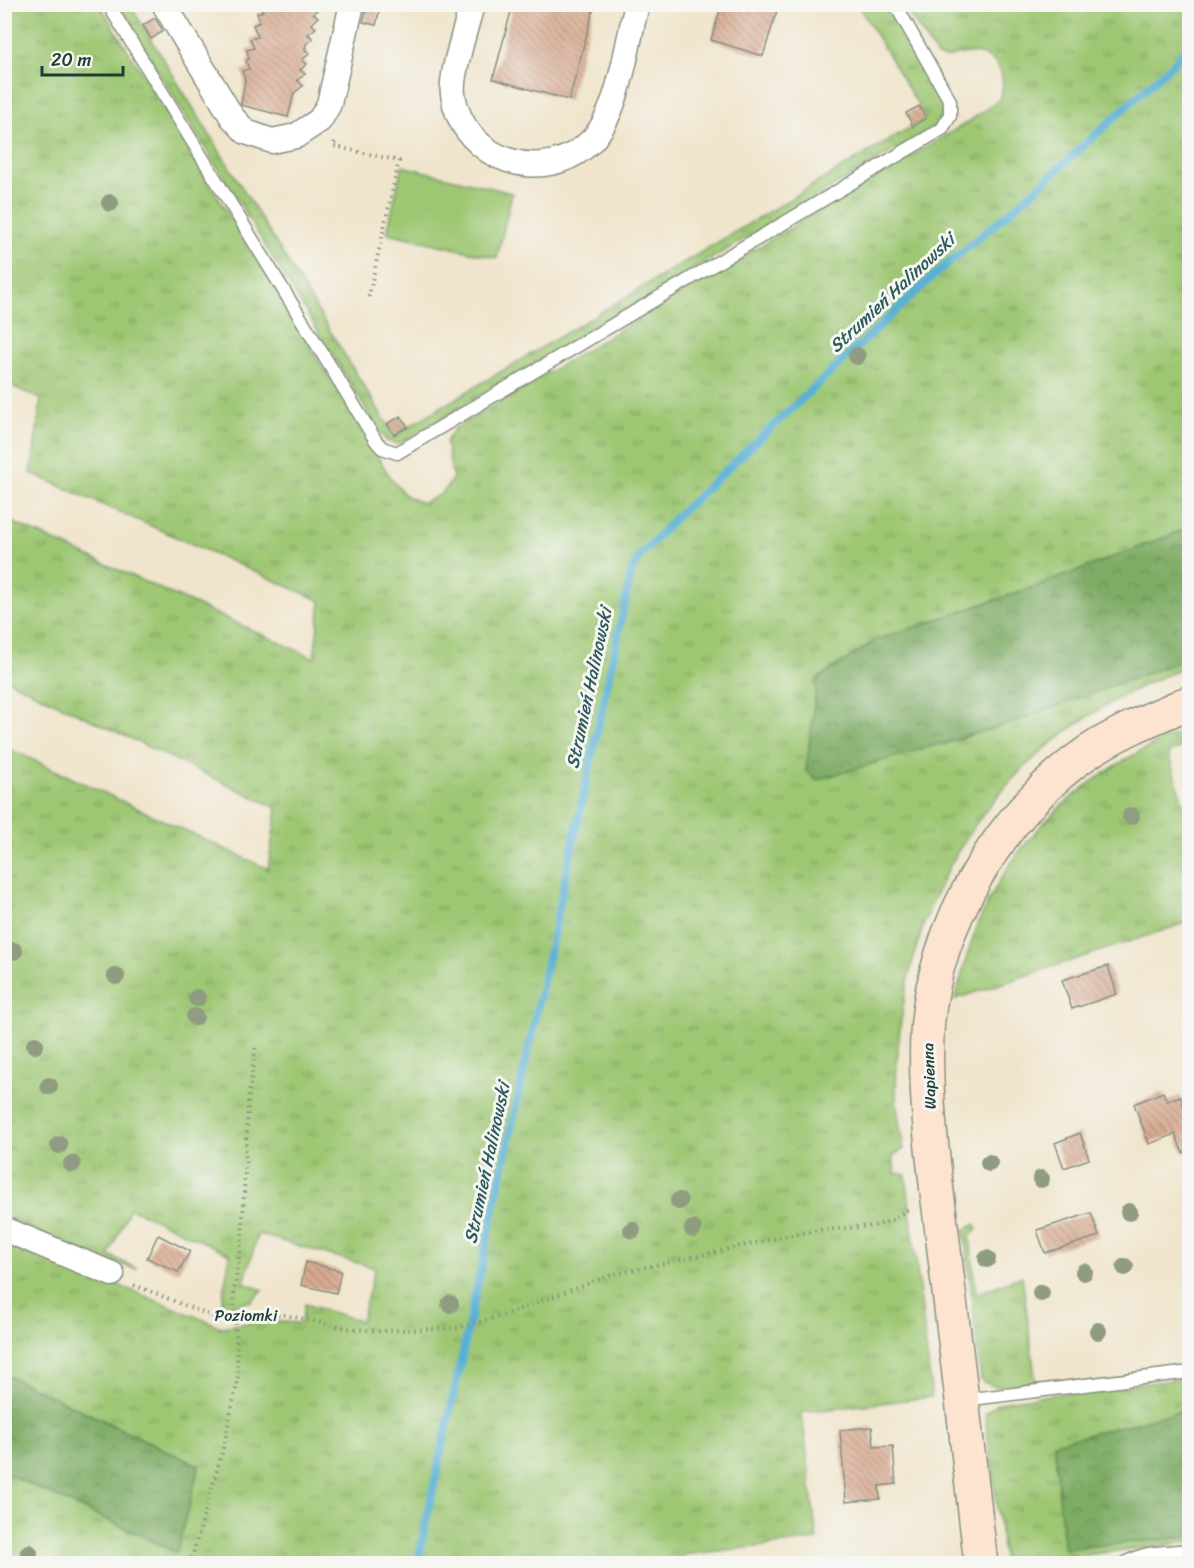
<svg xmlns="http://www.w3.org/2000/svg" width="1194" height="1568" font-family="Sriracha,sans-serif">
	<defs>
		<pattern id="grass-tufts" width="24" height="20" patternUnits="userSpaceOnUse" patternTransform="scale(1.5)"><rect width="24" height="20" fill="#9ec773"/><path d="M3 7l-1-3M5 7V3M7 7l1-3M15 17l-1-3M17 17v-4M19 17l1-3" fill="none" stroke="#80a35f"/></pattern>
		<pattern id="forest-crowns" width="20" height="18" patternUnits="userSpaceOnUse" patternTransform="scale(1.5)"><rect width="20" height="18" fill="#7eac65"/><path d="M2 6a3 3 0 1 1 6 0M12 15a3 3 0 1 1 6 0" fill="none" stroke="#678d54"/></pattern>
		<pattern id="building-back-hatch" width="6" height="6" patternUnits="userSpaceOnUse" patternTransform="scale(1.5)"><rect width="6" height="6" fill="#d8aa91"/><path d="M-1 5l2 2M0 0l6 6M5-1l2 2" fill="none" stroke="#af8c77"/></pattern>
	</defs>
	<rect width="100%" height="100%" fill="#f6f6f2"/>
	<filter id="ink" filterUnits="userSpaceOnUse"><feTurbulence type="fractalNoise" baseFrequency=".0167" numOctaves="2"/><feDisplacementMap in="SourceGraphic" scale="12" xChannelSelector="R" yChannelSelector="G"/><feConvolveMatrix kernelMatrix="1 2 1 2 8 2 1 2 1" color-interpolation-filters="sRGB"/></filter>
	<filter id="wash" filterUnits="userSpaceOnUse"><feTurbulence type="fractalNoise" baseFrequency=".008" numOctaves="4" result="noise"/><feDisplacementMap in="SourceGraphic" scale="24" xChannelSelector="R" yChannelSelector="G"/><feGaussianBlur stdDeviation="1.35" result="paint"/><feColorMatrix in="noise" values="0 0 0 0 0 0 0 0 0 0 0 0 0 0 0 0 0 1.4 0 .05"/><feComposite in="paint" operator="in"/></filter>
	<g filter="url(#wash)">
		<rect width="100%" height="100%" fill="#f0e5cc"/>
		<g fill="url(#grass-tufts)" stroke="#5e8254" stroke-width="1.5">
			<path d="M1185 4 1189 11V528L1051 581 943 745 1189 658V666C999 737 898 889 896 1091 896 1110 901 1130 904 1149L893 1155 895 1173 906 1175 932 1397 802 1412 817 1540 683 1555 684 1564 5 1563V1473L176 1552 199 1466 5 1374V1239L221 1327 262 1321 301 1323 305 1304 361 1321 375 1268 258 1234 244 1283 263 1290 251 1301 221 1308 230 1254 130 1208 109 1255 137 1269 96 1258 5 1217V747L268 869 277 808 5 679V519L314 658 321 601 31 473 41 399 5 383V5H100L392 480 406 496 422 503 442 494 453 478 446 442 454 429 968 122 999 100C1009 76 997 52 968 53 955 53 950 61 937 56L903 5Z"/>
			<path d="M117 5H130L387 424 398 433 926 118 858 5H886C898 24 940 84 944 103 946 115 939 123 929 130L398 444 387 441 382 435Z"/>
			<path d="M1189 729V744L1168 753 1189 825V922L955 999C964 966 973 931 989 900 1031 818 1105 762 1189 729Z"/>
			<path d="M976 1224 977 1230 970 1236 976 1294 1022 1276 1036 1384C1019 1385 994 1392 981 1379L964 1230Z"/>
			<path d="M1189 1378V1542L1060 1558V1563H1004L985 1414 997 1404 1012 1400Z"/>
		</g>
		<g fill="url(#forest-crowns)" stroke="#4e744c" stroke-width="1.5">
			<path d="M1189 528V658L1008 724 817 780 806 771 817 679 876 640 1051 581Z"/>
			<path d="M4 1374 199 1466 177 1552 5 1473Z"/>
			<path d="M1189 1409V1537L1064 1549 1054 1443Z"/>
		</g>
		<path fill="#9ec773" stroke="#5e8254" stroke-width="1.5" d="M402 166 512 193 497 258 387 233Z"/>
		<g fill="none" stroke-linecap="round" stroke-linejoin="round">
			<path stroke="#58b0d5" stroke-width="8" d="M417 1564 632 570 639 557 677 516 932 277 1025 199 1173 64 1190 43"/>
		</g>
		<g id="blocks">
			<g fill="url(#building-back-hatch)">
				<path d="M259 4H319L321 7 313 13 318 17 311 24 316 28 308 34 313 39 306 44 305 50 310 53 302 60 307 64 300 70 305 74 297 80 303 86 294 93 288 117 241 105 245 80 242 71 249 69 246 61 249 59 247 50 254 48 250 39 258 37 253 25 260 22 257 13 263 11Z"/>
				<path d="M368 4H381L376 25 363 22Z"/>
				<path d="M513 4H595L569 100 493 79Z"/>
				<path d="M722 4H779L763 56 711 40Z"/>
				<path d="M155 18 163 31 151 39 143 25Z"/>
				<path d="M919 106 926 118 913 126 906 113Z"/>
				<path d="M401 416 408 427 394 435 387 424Z"/>
				<path d="M1108 966 1117 994 1072 1009 1062 980Z"/>
				<path d="M1163 1092 1167 1101 1180 1096 1190 1120V1150L1183 1153 1175 1134 1149 1144 1134 1104Z"/>
				<path d="M1080 1133 1089 1159 1064 1168 1055 1143Z"/>
				<path d="M1091 1213 1099 1236 1045 1253 1037 1230Z"/>
				<path d="M158 1235 190 1251 178 1272 147 1258Z"/>
				<path d="M306 1262 341 1271 336 1293 301 1285Z"/>
				<path d="M872 1427 874 1447 893 1446 896 1484 879 1486 880 1499 846 1502 840 1430Z"/>
			</g>
		</g>
	</g>
	<g filter="url(#ink)">
		<use href="#blocks" fill-opacity="0" stroke="#889180" stroke-width="1.5"/>
		<g fill="none" stroke-linecap="round" stroke-linejoin="round">
			<g stroke="#889180" stroke-width="15">
				<g id="lane">
					<path d="M108 4 376 441 382 448 397 453 942 129 950 116V101L895 4"/>
					<path d="M964 1400 1190 1372"/>
					<path d="M1124 1564C1142 1551 1168 1552 1190 1550"/>
				</g>
			</g>
			<g stroke="#889180" stroke-width="27">
				<g id="street">
					<path d="M164 4 232 117 246 132 272 141 296 136 320 120 329 104 352 4"/>
					<path d="M472 4C467 26 450 74 453 94 462 161 546 189 593 139 620 109 627 43 637 4"/>
					<path d="M4 1229 112 1274"/>
				</g>
			</g>
			<g stroke="#889180" stroke-width="36">
				<path id="secondary" d="M981 1564C969 1459 957 1355 944 1250 936 1179 924 1106 927 1034 932 927 1001 812 1088 752 1120 731 1155 717 1190 702"/>
			</g>
			<g stroke="#889180" stroke-width="4" stroke-dasharray="1.5 4.5" stroke-linecap="butt">
				<path d="M335 142 333 146 399 161 368 299"/>
				<path d="M134 1285 214 1317 285 1315 345 1328 378 1331 458 1328 504 1315 611 1275 810 1231 874 1226 892 1220 910 1208"/>
				<path d="M190 1564 223 1449 238 1379 234 1293 242 1237 248 1101 256 1044"/>
			</g>
			<use href="#lane" stroke="#fff" stroke-width="12"/>
			<use href="#street" stroke="#fff" stroke-width="24"/>
			<use href="#secondary" stroke="#fde4d1" stroke-width="33"/>
		</g>
		<g fill="#8f9c81">
			<circle cx="110" cy="203" r="9"/>
			<circle cx="857" cy="356" r="9"/>
			<circle cx="1131" cy="816" r="9"/>
			<circle cx="14" cy="951" r="9"/>
			<circle cx="116" cy="976" r="9"/>
			<circle cx="197" cy="998" r="9"/>
			<circle cx="195" cy="1017" r="9"/>
			<circle cx="35" cy="1045" r="9"/>
			<circle cx="49" cy="1086" r="9"/>
			<circle cx="59" cy="1145" r="9"/>
			<circle cx="989" cy="1163" r="9"/>
			<circle cx="72" cy="1164" r="9"/>
			<circle cx="1041" cy="1179" r="9"/>
			<circle cx="679" cy="1201" r="9"/>
			<circle cx="1129" cy="1212" r="9"/>
			<circle cx="693" cy="1229" r="9"/>
			<circle cx="632" cy="1230" r="9"/>
			<circle cx="987" cy="1259" r="9"/>
			<circle cx="1125" cy="1267" r="9"/>
			<circle cx="1084" cy="1272" r="9"/>
			<circle cx="1041" cy="1293" r="9"/>
			<circle cx="450" cy="1304" r="9"/>
			<circle cx="1098" cy="1331" r="9"/>
			<circle cx="29" cy="1553" r="9"/>
		</g>
	</g>
	<g text-anchor="middle" dominant-baseline="central" stroke-width="6" stroke-linejoin="round" paint-order="stroke">
		<g font-size="16" fill="#1f3d34" stroke="#f6f6f2">
			<text transform="translate(929 1076) rotate(-92)">Wapienna</text>
			<text x="246" y="1315">Poziomki</text>
		</g>
		<g font-size="18" font-style="italic" fill="#2d5a5c" stroke="#f6f6f2">
			<text transform="translate(892 293) rotate(-43)">Strumień Halinowski</text>
			<text transform="translate(589 688) rotate(-78)">Strumień Halinowski</text>
			<text transform="translate(487 1163) rotate(-78)">Strumień Halinowski</text>
		</g>
	</g>
	<rect width="1194" height="1568" fill="none" stroke="#f6f6f2" stroke-width="24"/>
	<path d="M42 66v9h81v-9" fill="none" stroke="#1f3d34" stroke-width="3"/>
	<text x="51" y="66" font-size="18" fill="#1f3d34" stroke="#f6f6f2" stroke-width="4.5" paint-order="stroke">20 m</text>
</svg>
